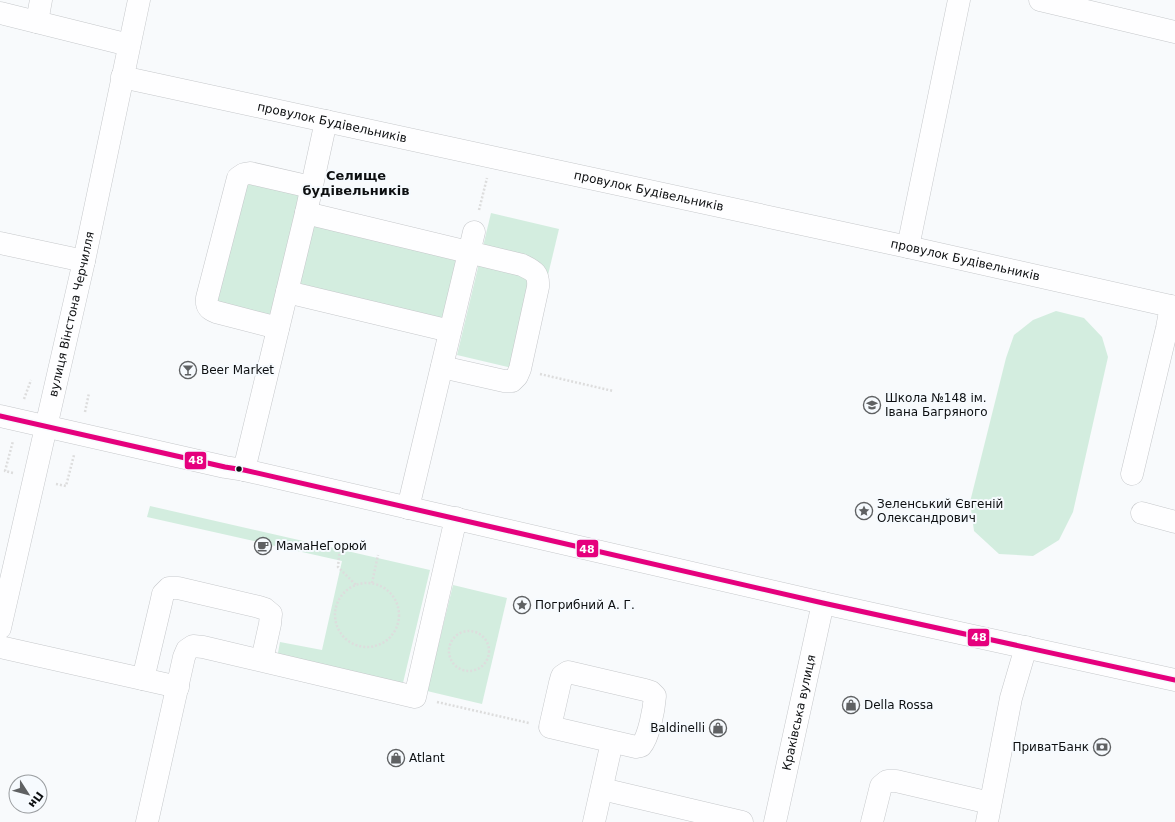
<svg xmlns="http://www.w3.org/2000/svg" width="1175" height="822" font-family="'DejaVu Sans',sans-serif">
	<rect width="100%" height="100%" fill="#f8fafc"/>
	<g fill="#d3eddf">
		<path d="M234 175 302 192 267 329 199 312Z"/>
		<path d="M491 213 559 229 525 371 457 355Z"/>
		<path d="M312 219 463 255 446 323 295 287Z"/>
		<path d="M1056 311 1084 318 1102 337 1108 357 1073 512 1059 540 1033 556 999 554 974 531 970 502 1006 358 1014 335 1033 320Z"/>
		<path d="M150 506 430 570 402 687 277 658 280 642 322 650 342 561 147 517Z"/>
		<path d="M453 585 507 598 482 704 427 691Z"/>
	</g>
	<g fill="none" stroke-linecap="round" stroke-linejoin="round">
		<g stroke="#c6c8cb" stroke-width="23">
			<g id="minor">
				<path d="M1040 0 1175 32"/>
				<path d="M0 13 129 45"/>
				<path d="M37 22 41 0"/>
				<path id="s1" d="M122 77 908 247 1175 307"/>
				<path d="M326 121 306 213 522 265C534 271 539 273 538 287L520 369 517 376 512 381H504L442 367"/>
				<path d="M0 243 84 261"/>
				<path d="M908 247 959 0"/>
				<path d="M287 292 450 331"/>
				<path d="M278 328 216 312C208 309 206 306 207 298L238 178 244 174 250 173 311 187"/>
				<path d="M244 470 306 213"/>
				<path d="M1132 474 1167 328 1171 306"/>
				<path d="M408 508 474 232"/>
				<path d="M1142 513 1175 522"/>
				<path id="s2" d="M0 628 84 261 139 0"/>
				<path d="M0 647 178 687"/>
				<path d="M568 672 645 690 651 692 655 696C654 709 649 737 641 746L636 747 550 727 560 683 562 676Z"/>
				<path d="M143 679 161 603 163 594 169 588H178L259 607 265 609 271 614 270 624 262 660"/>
				<path d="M602 789 742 822"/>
				<path d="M147 822 184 657 187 650 193 646 203 647 415 697 456 518"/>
				<path d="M594 822 612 742"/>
				<path id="s3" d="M775 822 823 603"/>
				<path d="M872 822 881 786 887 781H896L990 803"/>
				<path d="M987 822 1011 698 1026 647"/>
			</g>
		</g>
		<g stroke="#c6c8cb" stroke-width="23">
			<path id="major" d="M0 416 225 467 244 470 823 603 1175 680"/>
		</g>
		<g stroke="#ddd" stroke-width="2.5" stroke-dasharray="2 2" stroke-linecap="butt">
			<path d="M479 210 487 178"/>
			<path d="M540 374 613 391"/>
			<path d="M24 399 31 380"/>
			<path d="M85 412 89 393"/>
			<path d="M13 473 5 471 13 441"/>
			<path d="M56 484 66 486 74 455"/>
			<path d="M340 546 338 567 356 585"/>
			<circle cx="367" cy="615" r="32"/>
			<path d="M372 583 378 555"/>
			<circle cx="469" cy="651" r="20"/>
			<path d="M437 702 529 723"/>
		</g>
		<use href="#minor" stroke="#fefeff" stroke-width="22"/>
		<use href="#major" stroke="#fefeff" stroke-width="22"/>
		<g stroke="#f6fafe" stroke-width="8">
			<path id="bus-1" d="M0 416 225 467 244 470 823 603 1175 680"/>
		</g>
		<use href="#bus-1" stroke="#e5007d" stroke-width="5"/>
	</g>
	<defs>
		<g id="bar-ring" transform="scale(0.9)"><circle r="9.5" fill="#f6fafe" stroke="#5f6163" stroke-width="1.5"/><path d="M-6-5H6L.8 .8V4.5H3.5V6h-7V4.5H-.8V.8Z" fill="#5f6163"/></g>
		<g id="school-ring" transform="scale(0.9)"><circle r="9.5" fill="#f6fafe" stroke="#5f6163" stroke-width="1.5"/><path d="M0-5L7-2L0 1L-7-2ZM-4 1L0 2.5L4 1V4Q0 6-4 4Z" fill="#5f6163"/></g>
		<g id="sight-ring" transform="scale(0.9)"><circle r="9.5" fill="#f6fafe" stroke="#5f6163" stroke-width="1.5"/><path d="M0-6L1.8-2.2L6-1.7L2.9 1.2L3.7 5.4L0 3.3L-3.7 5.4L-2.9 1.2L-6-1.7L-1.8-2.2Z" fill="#5f6163"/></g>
		<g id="cafe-ring" transform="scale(0.9)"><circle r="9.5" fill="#f6fafe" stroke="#5f6163" stroke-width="1.5"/><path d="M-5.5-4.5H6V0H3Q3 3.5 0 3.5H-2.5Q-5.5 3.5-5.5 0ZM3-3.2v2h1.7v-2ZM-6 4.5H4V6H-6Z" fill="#5f6163"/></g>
		<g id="shop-ring" transform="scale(0.9)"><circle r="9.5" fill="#f6fafe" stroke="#5f6163" stroke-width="1.5"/><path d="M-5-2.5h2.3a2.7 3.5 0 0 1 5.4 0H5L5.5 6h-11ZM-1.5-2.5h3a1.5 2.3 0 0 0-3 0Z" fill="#5f6163"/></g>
		<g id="bank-ring" transform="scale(0.9)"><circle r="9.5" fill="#f6fafe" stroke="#5f6163" stroke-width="1.5"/><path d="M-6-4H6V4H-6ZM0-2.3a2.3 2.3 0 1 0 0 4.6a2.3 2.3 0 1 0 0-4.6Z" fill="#5f6163"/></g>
	</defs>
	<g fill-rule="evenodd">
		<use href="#bar-ring" x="188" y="370"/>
		<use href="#school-ring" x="872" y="405"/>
		<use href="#sight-ring" x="864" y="511"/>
		<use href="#cafe-ring" x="263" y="546"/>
		<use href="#sight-ring" x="522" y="605"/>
		<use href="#shop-ring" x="851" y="705"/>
		<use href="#shop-ring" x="718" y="728"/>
		<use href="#bank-ring" x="1102" y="747"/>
		<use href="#shop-ring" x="396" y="758"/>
	</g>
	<circle fill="#0d0f11" stroke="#f6fafe" stroke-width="1.5" cx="239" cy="469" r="3.5"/>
	<g text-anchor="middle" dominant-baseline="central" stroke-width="4" stroke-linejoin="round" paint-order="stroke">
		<g font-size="12" fill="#0d0f11" stroke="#f6fafe">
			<text stroke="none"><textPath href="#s1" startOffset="215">провулок Будівельників</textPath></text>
			<text stroke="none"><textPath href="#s1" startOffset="539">провулок Будівельників</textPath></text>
			<text stroke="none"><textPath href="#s1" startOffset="863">провулок Будівельників</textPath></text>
			<text stroke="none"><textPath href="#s2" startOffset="322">вулиця Вінстона Черчилля</textPath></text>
			<text stroke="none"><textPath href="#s3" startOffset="112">Краківська вулиця</textPath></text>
		</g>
		<g font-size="12" fill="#0d0f11" stroke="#f6fafe" text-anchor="start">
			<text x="201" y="370">Beer Market</text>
			<text x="885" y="398">Школа №148 ім.<tspan x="885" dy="14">Івана Багряного</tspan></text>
			<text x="877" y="504">Зеленський Євгеній<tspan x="877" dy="14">Олександрович</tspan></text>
			<text x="276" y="546">МамаНеГорюй</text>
			<text x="535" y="605">Погрибний А. Г.</text>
			<text x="864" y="705">Della Rossa</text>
			<text x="705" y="728" text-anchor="end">Baldinelli</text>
			<text x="1089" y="747" text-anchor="end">ПриватБанк</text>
			<text x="409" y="758">Atlant</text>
		</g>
		<g font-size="13" font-weight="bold" fill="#0d0f11" stroke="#f6fafe">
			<text x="356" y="175">Селище<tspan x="356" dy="15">будівельників</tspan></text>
		</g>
	</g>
	<g stroke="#f6fafe" stroke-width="1.5">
		<rect x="184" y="451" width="23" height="19" rx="4" fill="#e5007d"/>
		<rect x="576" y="539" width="23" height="19" rx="4" fill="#e5007d"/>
		<rect x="967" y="628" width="23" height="19" rx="4" fill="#e5007d"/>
	</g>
	<g font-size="11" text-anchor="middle" font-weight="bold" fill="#fff">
		<text x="196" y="464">48</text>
		<text x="587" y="553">48</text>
		<text x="979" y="641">48</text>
	</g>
	<g transform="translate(28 794) rotate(126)"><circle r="19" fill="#f6fafe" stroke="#999c9f"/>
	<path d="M0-3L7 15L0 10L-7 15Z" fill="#5f6163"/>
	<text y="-6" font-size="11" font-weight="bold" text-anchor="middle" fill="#0d0f11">Пн</text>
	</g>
</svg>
